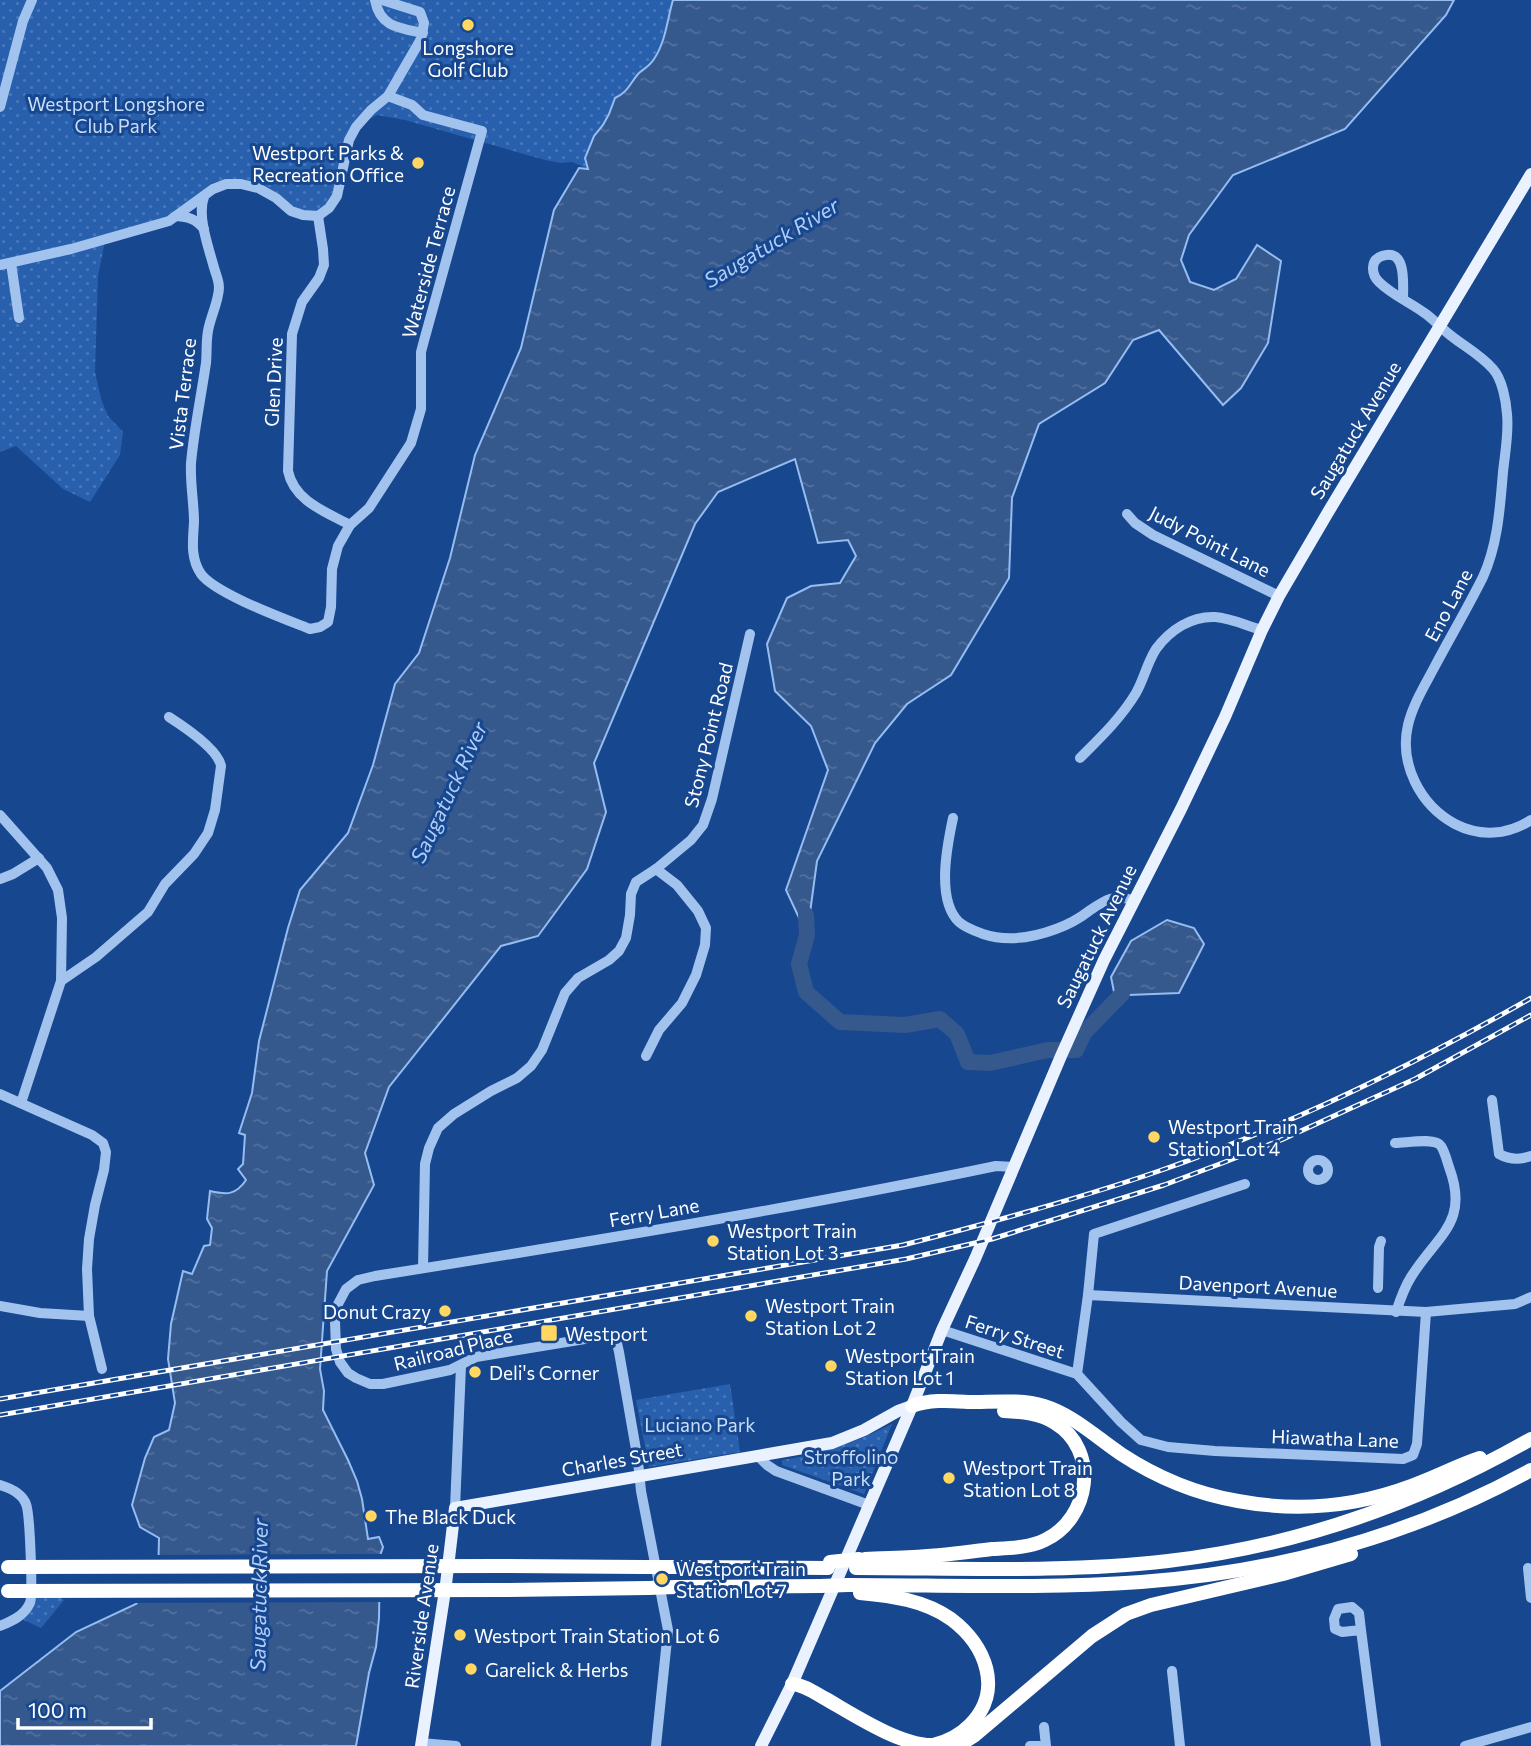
<svg xmlns="http://www.w3.org/2000/svg" width="1531" height="1746" font-family="Commissioner,sans-serif">
	<defs>
		<pattern id="park-dots" width="8" height="8" patternUnits="userSpaceOnUse" patternTransform="scale(1.75)"><rect width="8" height="8" fill="#2960ad"/><path d="M2 2h.1M6 6h.1" fill="none" stroke="#4978b9" stroke-width="1.8" stroke-linecap="round"/></pattern>
		<pattern id="water-ripples" width="26" height="14" patternUnits="userSpaceOnUse" patternTransform="scale(1.75)"><rect width="26" height="14" fill="#35588d"/><path d="M2 4q2-2 4 0t4 0M15 11q2-2 4 0t4 0" fill="none" stroke="#53719e"/></pattern>
	</defs>
	<rect width="100%" height="100%" fill="#17478f"/>
	<g fill="url(#park-dots)">
		<path d="M0 0H673C667 20 666 41 654 59 649 67 643 69 638 75 629 85 628 92 615 98L609 114 603 125 594 136 585 158 589 169 572 162 561 163 545 160 405 120 377 115 350 130 334 192 329 204 315 213 295 208 275 193 245 180 226 179 212 183 189 203 169 216 106 236 98 276 95 372 101 399 108 416 123 432 120 455 90 502 63 489 16 446 0 452Z"/>
		<path d="M730 1384 740 1452 649 1467 636 1400Z"/>
		<path d="M892 1424 864 1494 782 1465V1460C823 1454 855 1442 892 1424Z"/>
		<path d="M30 1592 56 1595 64 1600 41 1628 13 1615 21 1608Z"/>
	</g>
	<g fill="url(#water-ripples)" stroke="#95bdf2" stroke-width="2">
		<path d="M673 0H1454L1446 15 1345 129 1233 175 1189 235 1181 260 1190 282 1214 290 1236 279 1257 245 1281 261 1268 343 1241 388 1223 405 1159 330 1133 340 1105 383 1039 424 1012 498 1009 578 951 675 907 704 875 743 817 861 807 935 786 890 828 770 811 726 775 691 767 644 787 598 811 586 840 583 856 556 848 540 818 543 795 459 718 492 695 524 594 763 606 812 587 869 538 936 501 946 389 1087 365 1153 374 1185 327 1271 320 1369 324 1391 323 1410 348 1460 357 1481 362 1499 368 1539 379 1537 383 1547 380 1556 379 1618 376 1647 369 1673 356 1746H0V1691L76 1632 136 1604 158 1579 159 1538 140 1527 132 1505 145 1458 154 1437 169 1430 175 1403 168 1359 171 1324 183 1271 192 1274 204 1246 210 1245 212 1228 207 1219 210 1191C227 1195 236 1195 246 1180L238 1169 243 1164 245 1135 239 1133 252 1093 259 1041 288 928 300 890 348 833 373 765 395 684 419 653 450 558 475 455 521 348 554 210 579 168 588 169 585 158 594 136 603 125 609 114 615 98C628 92 629 85 638 74 643 69 649 67 654 59 666 41 667 20 673 0Z"/>
		<path d="M1167 920 1194 928 1204 944 1179 993 1128 995 1114 992 1111 977 1131 941Z"/>
	</g>
	<path fill="#17478f" d="M384 1554 383 1602 130 1603 155 1578V1555Z"/>
	<g fill="none" stroke-linecap="round" stroke-linejoin="round">
		<path stroke="#35588d" stroke-width="16" d="M806 915 807 935 799 964 806 992 840 1022 905 1025 940 1019 957 1034 968 1062 990 1063 1048 1050H1076L1084 1033 1122 994"/>
		<g stroke="#a3c3ef" stroke-width="10">
			<path d="M375 0C380 27 399 28 423 33"/>
			<path d="M0 107 23 21 32 0"/>
			<path d="M204 197C197 215 208 246 213 264 216 276 221 283 218 295 216 307 210 319 208 331 206 342 207 353 206 363 201 397 194 430 191 463 190 483 194 503 194 522 193 540 190 558 201 574 216 594 285 619 310 629L320 627 328 622 331 607 332 569 338 546 350 525 369 508 411 443 421 409V352L425 337 482 131 423 115 412 105 388 96"/>
			<path d="M176 216C189 217 196 219 204 229"/>
			<path d="M318 216 323 249 324 265 319 278 302 302 292 334 288 471C294 501 326 512 350 525"/>
			<path d="M11 263 19 318"/>
			<path d="M0 265 71 249 169 221 213 189 226 184H241L258 188 276 198 291 211 303 215 318 216 329 208 337 196 349 140 356 127 371 110 388 96 421 39 424 23 420 12 382 0"/>
			<path d="M1403 299C1403 285 1407 247 1382 256 1370 260 1371 274 1379 282 1391 294 1409 302 1423 312 1431 317 1436 323 1443 329 1459 344 1478 352 1493 369 1502 379 1506 400 1507 414 1509 433 1505 453 1503 472 1500 507 1498 544 1483 577 1468 607 1451 636 1435 666 1425 685 1413 704 1408 725 1399 764 1420 805 1455 824 1480 837 1508 835 1531 820"/>
			<path d="M1127 514 1135 523 1153 535 1279 596"/>
			<path d="M1080 758C1100 738 1121 718 1136 693 1144 679 1147 663 1156 649 1170 630 1191 616 1215 617 1231 618 1247 626 1262 630"/>
			<path d="M0 815 47 868 58 890 62 918 61 981 21 1103"/>
			<path d="M953 818C947 846 936 900 959 922 966 928 975 931 983 934 1007 942 1032 938 1056 929 1067 925 1080 918 1089 911 1105 900 1113 894 1133 900"/>
			<path d="M0 879 13 874 39 858"/>
			<path d="M61 981 96 957 148 912 165 884 194 854 208 833 215 810 221 766C218 749 183 726 169 717"/>
			<path d="M646 1056 659 1030 682 1003 696 975 705 945 706 928 698 911 677 885 656 869"/>
			<path d="M0 1094 92 1135 103 1143 106 1152 104 1170 95 1205 89 1239 87 1269 89 1316 102 1369"/>
			<path d="M1492 1100 1499 1154C1510 1160 1520 1160 1531 1156"/>
			<path d="M1395 1143C1406 1143 1435 1137 1441 1146 1445 1152 1447 1161 1449 1167 1470 1223 1437 1235 1411 1277 1404 1288 1400 1300 1396 1312"/>
			<circle cx="1318" cy="1170" r="10"/>
			<path d="M423 1268 425 1164 429 1148 438 1128 454 1114 491 1091 517 1078 531 1066 542 1050 565 993 578 978 609 960 619 951 626 938 630 915 631 894 636 882 656 869 691 840 703 825 712 799 750 634"/>
			<path d="M1378 1288 1379 1247 1381 1241"/>
			<path d="M1088 1295 1426 1312 1515 1304 1531 1297"/>
			<path d="M0 1306 40 1313 89 1316"/>
			<path d="M942 1330 1077 1374 1121 1422 1141 1440 1168 1447 1215 1451 1403 1459 1413 1455 1417 1444 1426 1312"/>
			<path d="M1077 1374 1088 1295 1094 1234 1245 1184"/>
			<path d="M758 1456 767 1465 776 1471 869 1505"/>
			<path d="M0 1485C10 1488 22 1493 26 1504 30 1513 33 1595 30 1603 24 1616 12 1621 0 1626"/>
			<path d="M455 1508 461 1366"/>
			<path d="M1528 1568 1531 1598"/>
			<path d="M1361 1630 1342 1632 1335 1629 1334 1619 1338 1609 1352 1607 1359 1613 1361 1630 1376 1746"/>
			<path d="M1172 1671 1180 1746"/>
			<path d="M1044 1727 1046 1746"/>
			<path d="M421 1743 456 1746"/>
			<path d="M656 1746 668 1630 641 1491 638 1461 619 1352 617 1343 613 1338 603 1336 476 1357 450 1370 383 1384H370L356 1378 348 1373 340 1362 336 1349 335 1321 338 1304 346 1289 358 1280 375 1276C582 1243 790 1209 996 1166L1014 1167"/>
			<path d="M1030 1746H1039"/>
			<path d="M1465 1746 1531 1727"/>
		</g>
		<g stroke="#ebf2ff" stroke-width="12">
			<path d="M421 1746 446 1584 455 1508 832 1443 864 1430 898 1411 912 1406"/>
			<path d="M761 1746 792 1684 912 1406 942 1330 975 1259 1061 1056 1104 960 1181 809 1225 717 1262 630 1279 596 1327 514 1531 174"/>
		</g>
		<g stroke="#fff" stroke-width="14">
			<path d="M912 1406C931 1399 951 1401 970 1402 994 1402 1021 1399 1044 1406 1073 1415 1096 1437 1121 1454 1156 1477 1197 1494 1238 1501 1297 1512 1355 1507 1411 1486 1434 1478 1456 1466 1480 1458"/>
			<path d="M865 1559C881 1558 897 1558 913 1557 939 1556 966 1552 992 1549 1009 1548 1029 1548 1045 1540 1090 1519 1100 1450 1055 1423 1040 1413 1022 1412 1004 1411"/>
			<path d="M501 1566 644 1567"/>
			<path d="M672 1567 828 1568"/>
			<path d="M856 1568C958 1568 1066 1573 1168 1561 1296 1546 1419 1503 1531 1439"/>
			<path d="M848 1585C945 1585 1044 1589 1141 1582 1277 1572 1411 1536 1531 1470"/>
			<path d="M676 1587 820 1586"/>
			<path d="M501 1590 648 1588"/>
			<path d="M792 1684C805 1685 815 1693 826 1699 854 1715 901 1746 933 1745 947 1742 960 1735 970 1725 1004 1691 986 1645 951 1619 924 1600 892 1596 860 1593"/>
			<path d="M958 1746 975 1735 1092 1636 1126 1614 1151 1605 1283 1574 1351 1554"/>
		</g>
		<g stroke="#fff" stroke-width="5">
			<g id="rail">
				<path d="M0 1399 903 1245C989 1223 1075 1200 1159 1171 1289 1126 1412 1066 1531 998"/>
				<path d="M0 1415 906 1259 992 1239 1164 1185 1225 1162 1281 1140 1415 1079 1531 1015"/>
			</g>
		</g>
		<use href="#rail" stroke="#17478f" stroke-width="2.5" stroke-dasharray="8" stroke-linecap="butt"/>
		<g stroke="#fff" stroke-width="14">
			<path d="M830 1562 859 1559"/>
			<path d="M8 1567 501 1566"/>
			<path d="M644 1567H672"/>
			<path d="M820 1586 848 1585"/>
			<path d="M648 1588 676 1587"/>
			<path d="M8 1591 501 1590"/>
		</g>
	</g>
	<g fill="#ffd761" stroke="#17478f" stroke-width="2.5">
		<circle cx="468" cy="25" r="7"/>
		<circle cx="418" cy="163" r="7"/>
		<circle cx="1154" cy="1137" r="7"/>
		<circle cx="713" cy="1241" r="7"/>
		<circle cx="445" cy="1311" r="7"/>
		<circle cx="751" cy="1316" r="7"/>
		<rect x="540" y="1324" width="18" height="18" rx="3.5"/>
		<circle cx="831" cy="1366" r="7"/>
		<circle cx="475" cy="1372" r="7"/>
		<circle cx="949" cy="1478" r="7"/>
		<circle cx="371" cy="1516" r="7"/>
		<circle cx="662" cy="1579" r="7"/>
		<circle cx="460" cy="1635" r="7"/>
		<circle cx="471" cy="1669" r="7"/>
	</g>
	<g text-anchor="middle" dominant-baseline="central" stroke-width="6" stroke-linejoin="round" paint-order="stroke">
		<g font-size="19" fill="#fff" stroke="#17478f" text-anchor="start">
			<text x="468" y="47" text-anchor="middle">Longshore<tspan x="468" dy="22">Golf Club</tspan></text>
			<text x="404" y="152" text-anchor="end">Westport Parks &amp;<tspan x="404" dy="22">Recreation Office</tspan></text>
			<text x="1168" y="1126">Westport Train<tspan x="1168" dy="22">Station Lot 4</tspan></text>
			<text x="727" y="1230">Westport Train<tspan x="727" dy="22">Station Lot 3</tspan></text>
			<text x="765" y="1305">Westport Train<tspan x="765" dy="22">Station Lot 2</tspan></text>
			<text x="431" y="1311" text-anchor="end">Donut Crazy</text>
			<text x="565" y="1333">Westport</text>
			<text x="845" y="1355">Westport Train<tspan x="845" dy="22">Station Lot 1</tspan></text>
			<text x="489" y="1372">Deli's Corner</text>
			<text x="963" y="1467">Westport Train<tspan x="963" dy="22">Station Lot 8</tspan></text>
			<text x="385" y="1516">The Black Duck</text>
			<text x="676" y="1568">Westport Train<tspan x="676" dy="22">Station Lot 7</tspan></text>
			<text x="474" y="1635">Westport Train Station Lot 6</text>
			<text x="485" y="1669">Garelick &amp; Herbs</text>
		</g>
		<g font-size="19" fill="#c9defb" stroke="#17478f">
			<text x="116" y="103">Westport Longshore<tspan x="116" dy="22">Club Park</tspan></text>
			<text x="700" y="1424">Luciano Park</text>
			<text x="851" y="1456">Stroffolino<tspan x="851" dy="22">Park</tspan></text>
		</g>
		<g font-size="19" fill="#fff" stroke="#17478f">
			<text transform="translate(428 262) rotate(-75)">Waterside Terrace</text>
			<text transform="translate(273 382) rotate(-87)">Glen Drive</text>
			<text transform="translate(182 394) rotate(-83)">Vista Terrace</text>
			<text transform="translate(1355 430) rotate(-59)">Saugatuck Avenue</text>
			<text transform="translate(1210 541) rotate(27)">Judy Point Lane</text>
			<text transform="translate(1448 605) rotate(-62)">Eno Lane</text>
			<text transform="translate(708 735) rotate(-76)">Stony Point Road</text>
			<text transform="translate(1096 936) rotate(-64)">Saugatuck Avenue</text>
			<text transform="translate(654 1212) rotate(-10)">Ferry Lane</text>
			<text transform="translate(1258 1286) rotate(3)">Davenport Avenue</text>
			<text transform="translate(1015 1336) rotate(18)">Ferry Street</text>
			<text transform="translate(453 1349) rotate(-14)">Railroad Place</text>
			<text transform="translate(1335 1438) rotate(2)">Hiawatha Lane</text>
			<text transform="translate(622 1459) rotate(-10)">Charles Street</text>
			<text transform="translate(421 1616) rotate(-82)">Riverside Avenue</text>
		</g>
		<g font-size="21" font-style="italic" fill="#afcdf7" stroke="#17478f">
			<text transform="translate(771 242) rotate(-31)">Saugatuck River</text>
			<text transform="translate(448 792) rotate(-65)">Saugatuck River</text>
			<text transform="translate(258 1595) rotate(-89)">Saugatuck River</text>
		</g>
	</g>
	<path d="M18 1718v10h133v-10" fill="none" stroke="#ffffff" stroke-width="3.5"/>
	<text x="28" y="1718" font-size="21" fill="#ffffff" stroke="#17478f" stroke-width="5" paint-order="stroke">100 m</text>
</svg>
